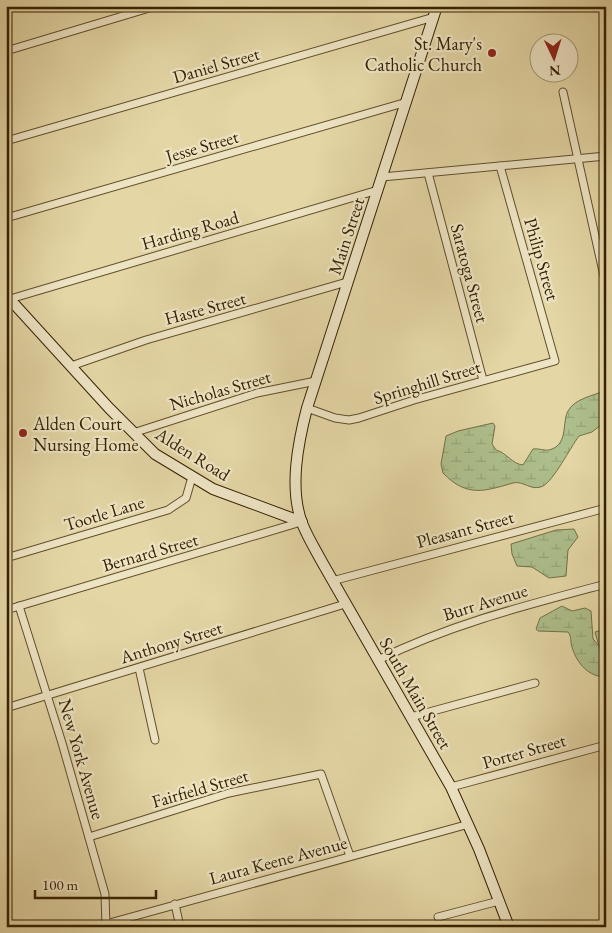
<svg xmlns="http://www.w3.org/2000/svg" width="612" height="933" font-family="'EB Garamond',serif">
	<defs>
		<pattern id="wetland-marsh" width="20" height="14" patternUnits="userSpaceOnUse" patternTransform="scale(1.25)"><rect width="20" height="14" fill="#adbf8c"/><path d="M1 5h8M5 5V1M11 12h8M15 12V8" fill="none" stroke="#95a477"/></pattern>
		<pattern id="park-tufts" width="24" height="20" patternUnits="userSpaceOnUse" patternTransform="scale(1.25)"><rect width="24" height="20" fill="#adbf8c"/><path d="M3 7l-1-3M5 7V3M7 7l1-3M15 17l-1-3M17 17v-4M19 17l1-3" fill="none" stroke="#95a477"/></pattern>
	</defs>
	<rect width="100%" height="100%" fill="#e4d6a5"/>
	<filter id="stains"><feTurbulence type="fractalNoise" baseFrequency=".004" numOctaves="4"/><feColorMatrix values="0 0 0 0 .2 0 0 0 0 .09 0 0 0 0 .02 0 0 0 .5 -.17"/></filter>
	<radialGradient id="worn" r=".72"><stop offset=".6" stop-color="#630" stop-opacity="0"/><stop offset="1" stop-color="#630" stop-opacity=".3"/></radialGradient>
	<g fill="url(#wetland-marsh)" stroke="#727046">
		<path d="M606 390V421L592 432 579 436C570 448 554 480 543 486 532 492 523 480 513 483 485 491 467 498 443 473L441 464 446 436 458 431 493 423 495 426 492 444 496 450C507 453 512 464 523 465L533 449C540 448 546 452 552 449 568 443 562 422 568 411 575 398 594 396 606 390Z"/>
		<path d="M574 529 578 537 568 550 566 576 549 578 532 567 517 566 512 554 511 544 556 530Z"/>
		<path d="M562 606 572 611 585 608 591 611 593 639 606 654V677C589 677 577 664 572 647 570 642 572 637 568 632L538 631 536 629 540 618Z"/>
	</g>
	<path fill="url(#park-tufts)" stroke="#727046" d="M606 629V660H603L595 632Z"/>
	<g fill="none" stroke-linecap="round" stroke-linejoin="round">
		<g stroke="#624e2a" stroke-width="9">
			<g id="street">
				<path d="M6 51 156 6"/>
				<path d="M563 92 606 285"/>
				<path d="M6 141 434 17"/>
				<path d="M428 173 483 380"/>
				<path d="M382 177 606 156"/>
				<path d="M6 218 407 102"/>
				<path d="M10 299 378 190"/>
				<path d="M71 366 146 340 347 282"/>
				<path d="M307 408 335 418 349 420 359 418 414 400 555 361 500 166"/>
				<path d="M133 433 257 393 316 381"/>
				<path d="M6 558 168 510 186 498 192 477"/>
				<path d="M332 581 606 508"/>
				<path d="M19 606 62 743 105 894 106 927"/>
				<path d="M6 610 301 522"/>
				<path d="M378 660C451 624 527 605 606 584"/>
				<path d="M139 668 155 740"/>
				<path d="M6 708 345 604"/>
				<path d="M411 717 535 683"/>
				<path d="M451 787 606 745"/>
				<path d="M89 837 229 793 321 774 350 856"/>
				<path d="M175 904 180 927"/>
				<path d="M438 917 499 901"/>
				<path d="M95 927 469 824"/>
			</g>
		</g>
		<g stroke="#362101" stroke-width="12">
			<g id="secondary">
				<path d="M437 6 307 408C298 443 289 488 302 523 307 536 315 549 322 562L451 787 479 849 509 927"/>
				<path d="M6 295 109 408 155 454 213 489 302 522"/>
			</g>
		</g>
		<use href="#street" stroke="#ede4c4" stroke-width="7"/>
		<use href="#secondary" stroke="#ede4c4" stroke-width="10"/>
	</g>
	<g fill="#8f2418" stroke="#ede4c4" stroke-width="2">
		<circle cx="492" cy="53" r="5"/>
		<circle cx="23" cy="433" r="5"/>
	</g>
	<g text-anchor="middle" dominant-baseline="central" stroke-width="4.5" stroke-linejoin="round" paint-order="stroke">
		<g font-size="18" fill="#362101" stroke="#ede4c4" text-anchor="end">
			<text x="482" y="43">St. Mary's<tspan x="482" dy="21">Catholic Church</tspan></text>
			<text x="33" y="423" text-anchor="start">Alden Court<tspan x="33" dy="21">Nursing Home</tspan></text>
		</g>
		<g font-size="18" fill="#362101" stroke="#ede4c4">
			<text transform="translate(216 65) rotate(-16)">Daniel Street</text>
			<text transform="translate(202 146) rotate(-16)">Jesse Street</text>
			<text transform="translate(190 230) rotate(-16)">Harding Road</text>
			<text transform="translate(346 236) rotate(-72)">Main Street</text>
			<text transform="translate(542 259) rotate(74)">Philip Street</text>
			<text transform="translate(470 273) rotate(75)">Saratoga Street</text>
			<text transform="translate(205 308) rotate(-15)">Haste Street</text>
			<text transform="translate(427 382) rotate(-17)">Springhill Street</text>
			<text transform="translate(220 390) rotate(-16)">Nicholas Street</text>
			<text transform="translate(193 454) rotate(32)">Alden Road</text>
			<text transform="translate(104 513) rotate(-17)">Tootle Lane</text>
			<text transform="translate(465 529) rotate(-15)">Pleasant Street</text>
			<text transform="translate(150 552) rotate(-16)">Bernard Street</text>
			<text transform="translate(485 602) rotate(-17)">Burr Avenue</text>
			<text transform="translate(171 642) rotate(-17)">Anthony Street</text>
			<text transform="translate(416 693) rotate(60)">South Main Street</text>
			<text transform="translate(524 751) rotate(-16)">Porter Street</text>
			<text transform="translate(82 759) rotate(74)">New York Avenue</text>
			<text transform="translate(200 788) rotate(-16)">Fairfield Street</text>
			<text transform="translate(278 860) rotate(-15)">Laura Keene Avenue</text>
		</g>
	</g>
	<rect width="612" height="933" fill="none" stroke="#e4d6a5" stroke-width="25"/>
	<rect x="8" y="8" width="597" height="918" fill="none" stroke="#362101" stroke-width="2.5"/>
	<rect x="12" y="12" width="587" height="908" fill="none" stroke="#362101"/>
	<g transform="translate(554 58) rotate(176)"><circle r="24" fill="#ede4c4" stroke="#a49676"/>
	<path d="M0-4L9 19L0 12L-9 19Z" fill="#8f2418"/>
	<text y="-8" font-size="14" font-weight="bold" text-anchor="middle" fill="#362101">N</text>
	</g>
	<path d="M35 890v8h121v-8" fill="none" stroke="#362101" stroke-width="2.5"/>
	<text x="42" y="890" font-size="15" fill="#362101" stroke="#ede4c4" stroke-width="4" paint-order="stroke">100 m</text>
	<rect width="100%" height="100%" filter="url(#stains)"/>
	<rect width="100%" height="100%" fill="url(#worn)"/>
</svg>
